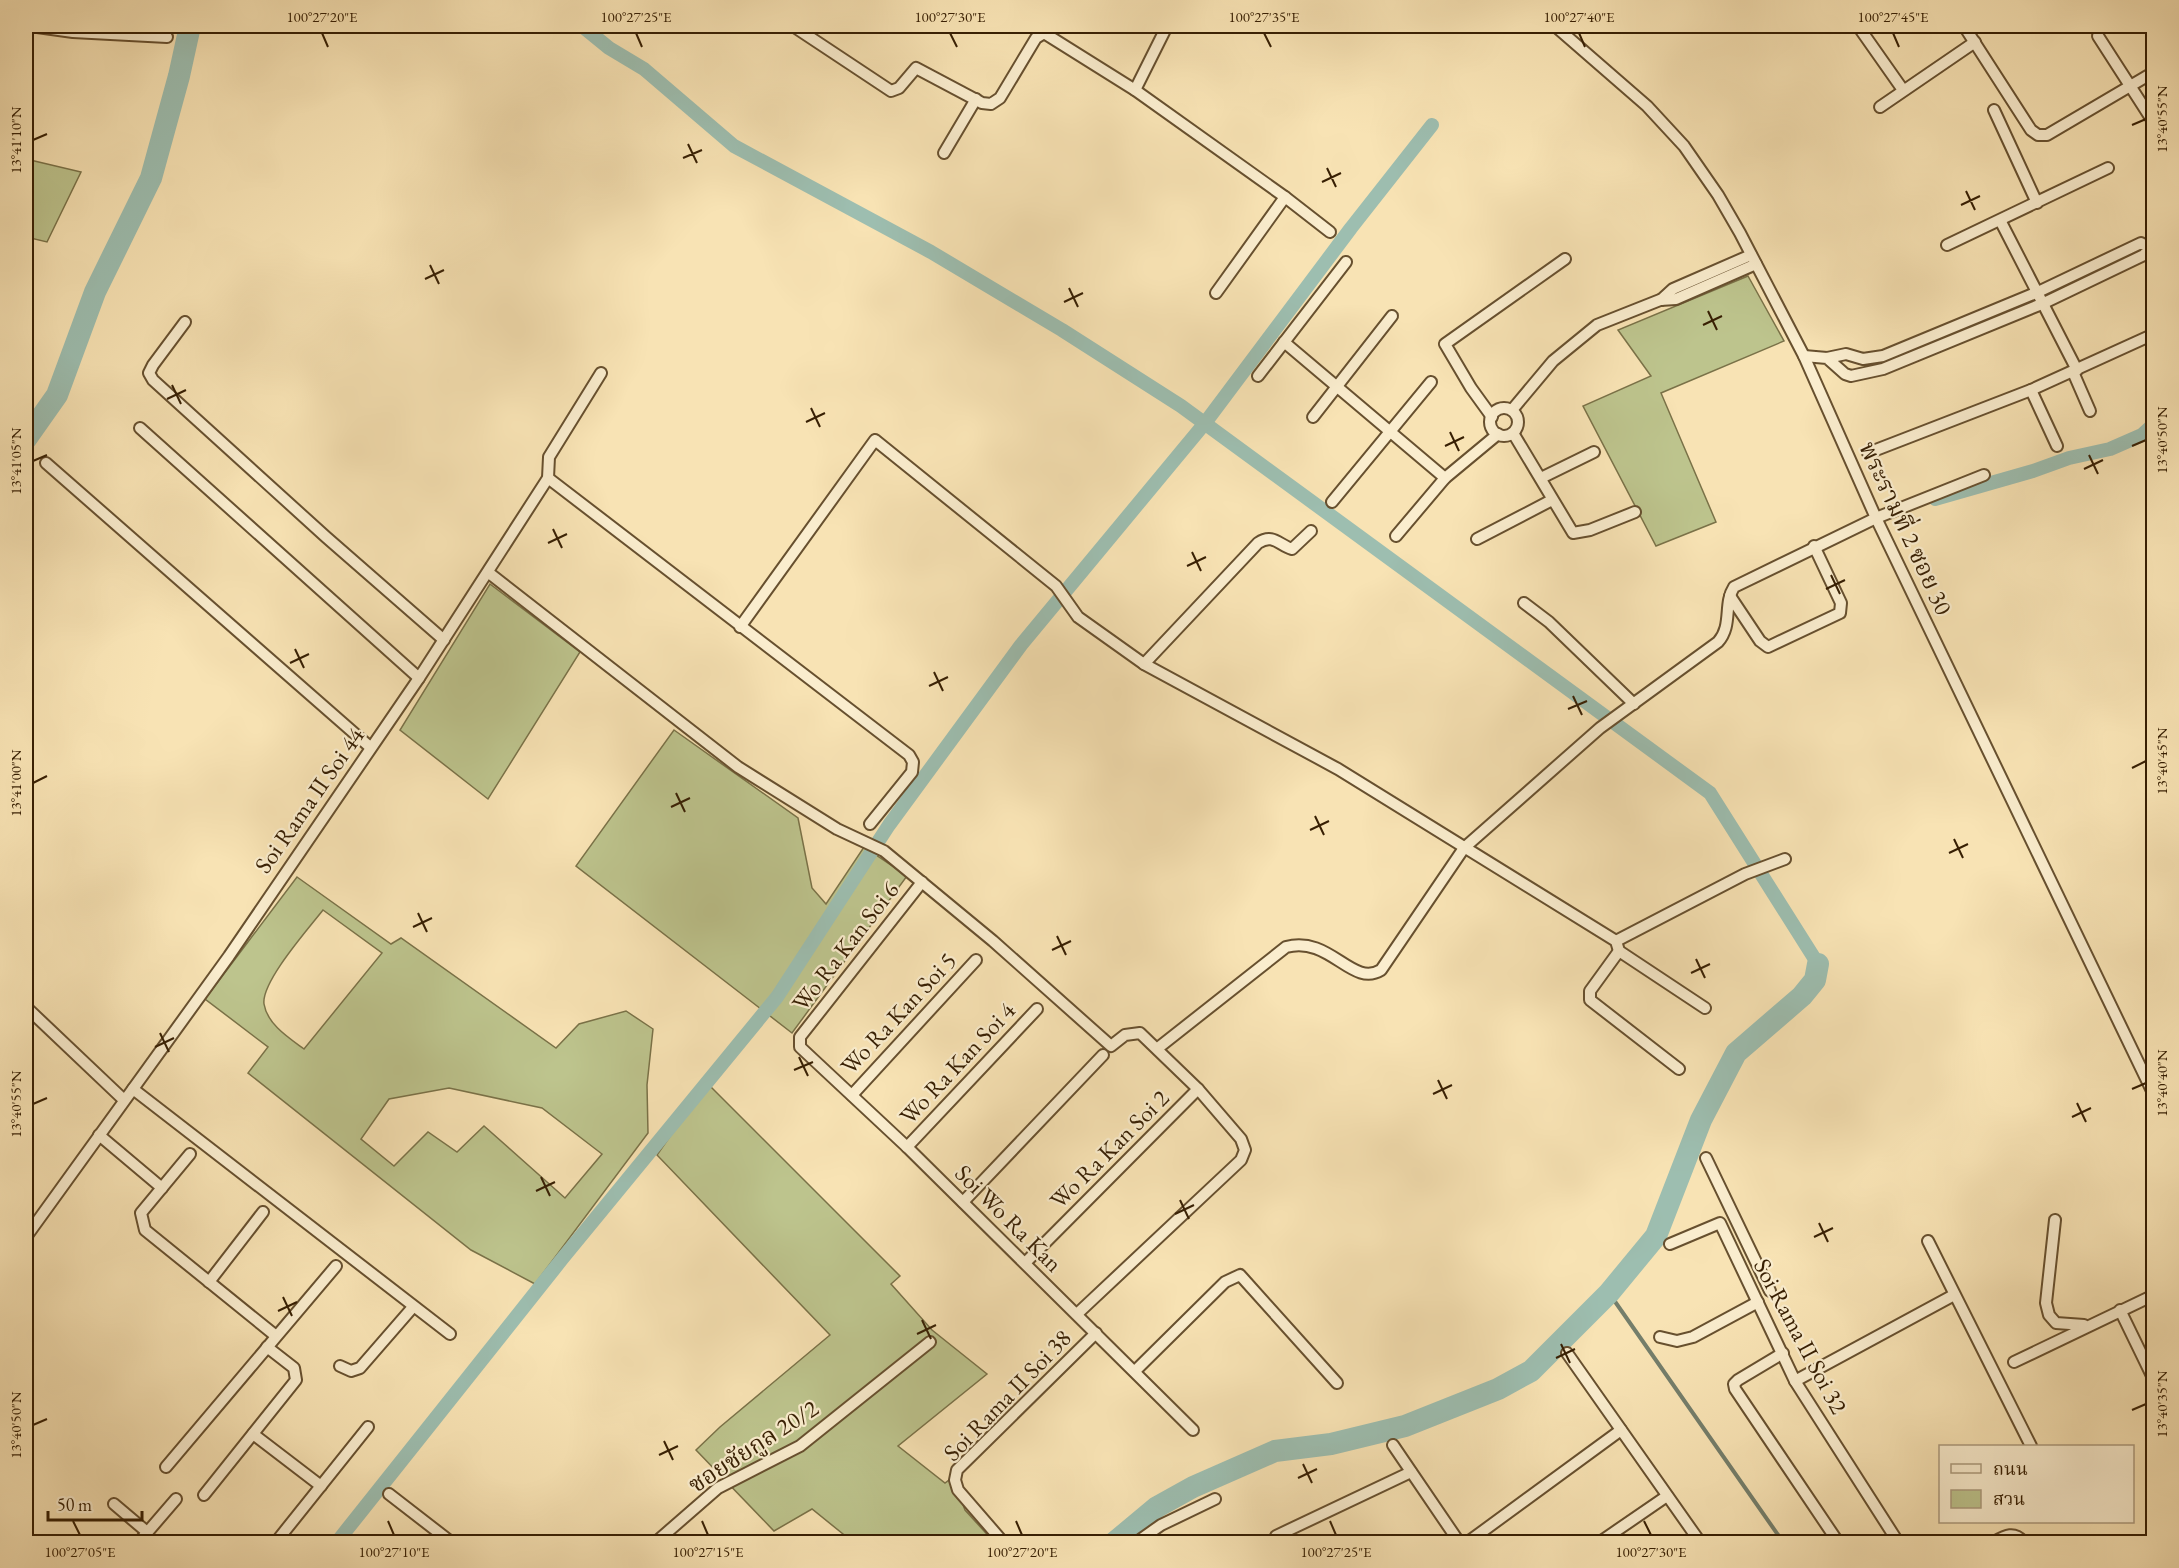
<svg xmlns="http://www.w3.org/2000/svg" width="2179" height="1568" font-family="'EB Garamond','Noto Serif Thai',serif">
	<rect width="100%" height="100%" fill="#f8e3b4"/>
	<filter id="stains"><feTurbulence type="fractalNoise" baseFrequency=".00333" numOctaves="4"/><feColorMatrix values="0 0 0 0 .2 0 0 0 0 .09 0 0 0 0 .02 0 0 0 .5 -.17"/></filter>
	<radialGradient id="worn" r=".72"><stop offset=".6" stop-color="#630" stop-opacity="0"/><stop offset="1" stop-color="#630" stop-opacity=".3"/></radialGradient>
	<g fill="#bdc48d" stroke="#7a7248" stroke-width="1.5" fill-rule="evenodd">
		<path d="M26 159 81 172 47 242 26 237Z"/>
		<path d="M1748 276 1784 341 1661 393 1716 522 1656 546 1583 406 1651 376 1618 330Z"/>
		<path d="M490 584 580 652 488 799 400 730Z"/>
		<path d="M674 730 798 818 812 888 826 904 864 847 907 876 792 1033 576 866Z"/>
		<path d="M297 877 391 944 401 938 556 1048 579 1024 626 1011 653 1029 647 1085 648 1133 535 1284 471 1250 248 1073 268 1047 205 999ZM323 910 382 953 304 1049C289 1038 267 1024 264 1004 261 982 309 928 323 910ZM449 1088 542 1108 602 1154 565 1198 484 1126 457 1152 428 1132 394 1166 361 1139 389 1099Z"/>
		<path d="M707 1083 900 1276 891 1284 932 1330 987 1374 898 1446 945 1483 953 1477 965 1510 994 1542H853L812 1509 774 1531 696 1450 720 1427 830 1335 657 1155Z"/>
	</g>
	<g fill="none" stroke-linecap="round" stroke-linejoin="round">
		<path stroke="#747e6b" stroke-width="4" d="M1609 1293 1783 1542"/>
		<g stroke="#9dbeb0" stroke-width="14">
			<path d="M582 26 609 48 644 69 734 146 931 252 1062 330 1181 406 1710 793 1818 964"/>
			<path d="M1935 499 2033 471 2069 458 2110 449 2142 435 2154 424"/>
			<path d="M337 1542 562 1259 777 997 889 825 1021 645 1205 423 1351 228 1432 125"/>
		</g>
		<g stroke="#9dbeb0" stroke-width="22">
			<path d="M26 439 57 395 95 292 151 178 179 76 190 26"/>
			<path d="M1115 1542 1157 1507 1193 1487 1275 1451 1331 1444 1405 1426 1498 1389 1531 1371 1609 1293 1656 1236 1701 1120 1736 1053 1802 996 1815 980 1818 964"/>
		</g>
		<g stroke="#67502f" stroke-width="14">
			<g id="minor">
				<path d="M30 26 73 32 167 37"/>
				<path d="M793 26 891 91 899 88 916 68 982 103 991 104 1000 98 1036 38 1044 33 1135 90 1167 26"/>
				<path d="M1555 26 1647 106 1684 146 1718 195 1740 233 1804 356 1876 518 2154 1095"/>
				<path d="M1858 26 1903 90"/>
				<path d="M1964 26 2031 130 2038 135H2047L2154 72"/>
				<path d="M2098 36 2154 123"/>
				<path d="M1135 90 1285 197 1216 293"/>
				<path d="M1880 107 1975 42"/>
				<path d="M1994 110 2037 203"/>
				<path d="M944 153 976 99"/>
				<path d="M1285 197 1330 232"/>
				<path d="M2001 222 2077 370"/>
				<path d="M1947 245 2108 168"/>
				<path d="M1661 300 1673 289 1751 255"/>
				<path d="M185 322 153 365 149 373 153 380 326 537 444 640"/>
				<path d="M1284 342 1445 478"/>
				<path d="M1804 356 1827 358 1846 354 1863 359 1883 356 2038 292 2141 243 2146 246 2147 251 2144 255 2044 303 1883 369 1851 376 1845 374 1827 358"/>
				<path d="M2073 372 2090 411"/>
				<path d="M1258 376 1346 262"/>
				<path d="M2031 390 2057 446"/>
				<circle cx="1504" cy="422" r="14"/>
				<path d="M1512 410 1553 361 1597 325 1660 300 1676 299 1756 264"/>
				<path d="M1313 417 1392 316"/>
				<path d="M1492 417 1471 388 1445 344 1565 259"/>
				<path d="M140 428 419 678"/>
				<path d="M1513 433 1573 533 1590 530 1635 512"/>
				<path d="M1868 453 2031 390 2154 334"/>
				<path d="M46 463 370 747"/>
				<path d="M548 478 909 755 913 762 912 772 870 824"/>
				<path d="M1541 478 1594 452"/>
				<path d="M1332 502 1431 382"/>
				<path d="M1396 536 1445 478 1498 434"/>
				<path d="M1477 539 1552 500"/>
				<path d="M489 573 738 767 837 829 884 851 993 941 1111 1046 1125 1035 1140 1033 1198 1089 1241 1139 1245 1150 1241 1160 1077 1314"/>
				<path d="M1730 596 1760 641 1768 647 1840 613 1841 603 1814 546"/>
				<path d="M1524 603 1549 622 1634 704"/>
				<path d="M740 627 875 440 1056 586 1078 617 1144 664 1338 769 1616 941 1619 951 1705 1008"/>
				<path d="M1144 664 1258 543C1273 533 1279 545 1292 549L1311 531"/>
				<path d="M922 882 800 1037V1047L907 1147 1193 1430"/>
				<path d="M1616 941 1745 874 1785 859"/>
				<path d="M1619 951 1590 991V1000L1679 1069"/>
				<path d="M26 1007 124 1100"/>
				<path d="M1158 1048 1286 947C1330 935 1352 988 1381 970L1464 848 1600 728 1718 642C1733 625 1723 604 1734 587L1876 518 1984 475"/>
				<path d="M133 1089 450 1334"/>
				<path d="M852 1095 976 960"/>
				<path d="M99 1135 162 1188"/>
				<path d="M907 1147 1037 1009"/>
				<path d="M190 1154 141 1213 145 1230 276 1336"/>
				<path d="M1706 1158 1770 1291"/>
				<path d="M963 1202 1103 1055"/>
				<path d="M2055 1220 2046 1303 2049 1315 2056 1323 2084 1325"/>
				<path d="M26 1237 229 956 419 678 548 478 549 457 601 373"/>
				<path d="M1928 1241 2031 1446"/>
				<path d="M1670 1244 1720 1223 1795 1381 1898 1542"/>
				<path d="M1025 1263 1198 1089"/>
				<path d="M209 1282 263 1212"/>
				<path d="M2120 1310 2154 1380"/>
				<path d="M1660 1337 1677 1341 1693 1337 1758 1302"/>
				<path d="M1567 1353 1700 1542"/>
				<path d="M1783 1353 1738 1380 1734 1384 1735 1389 1838 1542"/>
				<path d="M2014 1362 2154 1295"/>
				<path d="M340 1366 351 1371 360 1368 413 1307"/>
				<path d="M1135 1371 1225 1282 1240 1275 1337 1383"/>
				<path d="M1795 1381 1954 1295"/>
				<path d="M253 1434 321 1486"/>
				<path d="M1393 1445 1459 1542"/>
				<path d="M166 1467 336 1266"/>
				<path d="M389 1494 451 1542"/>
				<path d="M204 1495 296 1380 294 1368 267 1347"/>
				<path d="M114 1504 147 1532"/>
				<path d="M1276 1536 1411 1472"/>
				<path d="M139 1542 176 1499"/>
				<path d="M276 1542 368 1427"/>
				<path d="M656 1542 718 1488 800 1446 930 1342"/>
				<path d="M1003 1542 958 1490 955 1480 957 1470 1096 1333"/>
				<path d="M1137 1542 1161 1525 1215 1499"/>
				<path d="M1468 1542 1621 1430"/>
				<path d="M1600 1542 1667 1496"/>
				<path d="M1994 1542C2006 1535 2014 1531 2024 1542"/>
			</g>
		</g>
		<use href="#minor" stroke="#faedce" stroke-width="10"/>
	</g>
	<path fill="none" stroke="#371f03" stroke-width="2" d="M322 33 328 47M636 33 642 47M950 33 957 47M1264 33 1271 47M1579 33 1585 47M1893 33 1899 47M2132 125 2146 119M33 140 47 134M688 144 697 163M683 158 702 150M1327 168 1336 187M1322 182 1341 173M1966 191 1975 210M1961 205 1980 196M430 265 439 284M425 279 444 270M1069 288 1078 307M1064 302 1083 293M1708 311 1717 330M1703 325 1722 316M172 385 181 404M167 399 186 390M811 408 820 427M806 422 825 413M1450 432 1459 451M1445 446 1464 437M2132 446 2146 440M2089 455 2098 474M33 461 47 455M2084 469 2103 460M553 529 562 548M548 543 567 534M1192 552 1201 571M1187 566 1206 557M1831 575 1840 594M1826 589 1845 580M295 649 304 668M290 663 309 654M934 672 943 691M929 686 948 677M1573 696 1582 715M1568 709 1587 701M2132 768 2146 761M33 783 47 776M676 793 685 812M671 807 690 798M1315 816 1324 835M1310 830 1329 821M1954 839 1963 858M1949 853 1968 844M418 913 427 932M413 927 432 918M1057 936 1066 955M1052 950 1071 941M1696 959 1705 978M1691 973 1710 964M160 1033 169 1052M155 1047 174 1038M799 1057 808 1076M794 1070 813 1062M1438 1080 1447 1099M2132 1089 2146 1083M1433 1094 1452 1085M2077 1103 2086 1122M33 1104 47 1098M2072 1117 2091 1108M541 1177 550 1196M536 1191 555 1182M1180 1200 1189 1219M1175 1214 1194 1205M1819 1223 1828 1242M1814 1237 1833 1228M283 1297 292 1316M278 1311 297 1302M922 1320 931 1339M917 1334 936 1325M1561 1344 1570 1363M1556 1358 1575 1349M2132 1410 2146 1404M33 1425 47 1419M664 1441 673 1460M659 1455 678 1446M1303 1464 1312 1483M1298 1478 1317 1469M73 1521 80 1535M388 1521 394 1535M702 1521 708 1535M1016 1521 1022 1535M1330 1521 1336 1535M1644 1521 1651 1535"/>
	<g text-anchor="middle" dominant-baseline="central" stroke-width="4.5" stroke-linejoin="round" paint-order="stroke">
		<g font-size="24" fill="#371f03" stroke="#faedce">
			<text transform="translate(1906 528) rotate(65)">พระรามที่ 2 ซอย 30</text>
			<text transform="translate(309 800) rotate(-55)">Soi Rama II Soi 44</text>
			<text transform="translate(845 946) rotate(-52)">Wo Ra Kan Soi 6</text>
			<text transform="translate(898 1013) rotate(-47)">Wo Ra Kan Soi 5</text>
			<text transform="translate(957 1063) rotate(-47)">Wo Ra Kan Soi 4</text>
			<text transform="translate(1109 1149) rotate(-45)">Wo Ra Kan Soi 2</text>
			<text transform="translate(1009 1218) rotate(45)">Soi Wo Ra Kan</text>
			<text transform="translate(1801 1336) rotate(62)">Soi Rama II Soi 32</text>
			<text transform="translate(1007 1395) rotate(-46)">Soi Rama II Soi 38</text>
			<text transform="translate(753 1446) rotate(-33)">ซอยชัยกูล 20/2</text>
		</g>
	</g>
	<rect width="2179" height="1568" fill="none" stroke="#f8e3b4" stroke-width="66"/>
	<rect x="1939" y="1445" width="195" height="78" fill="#faedce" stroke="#ac9b7d" stroke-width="1.5"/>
	<rect x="1951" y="1464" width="30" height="9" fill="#faedce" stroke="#ac9b7d" stroke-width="1.5"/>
	<text x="1993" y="1475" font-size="18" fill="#371f03">ถนน</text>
	<rect x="1951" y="1490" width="30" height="18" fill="#bdc48d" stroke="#ac9b7d" stroke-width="1.5"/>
	<text x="1993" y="1505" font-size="18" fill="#371f03">สวน</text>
	<path d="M48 1511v9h94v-9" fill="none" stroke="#371f03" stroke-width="3"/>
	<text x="57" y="1511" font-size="18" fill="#371f03" stroke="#faedce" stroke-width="4.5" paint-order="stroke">50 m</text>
	<rect x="33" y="33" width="2113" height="1502" fill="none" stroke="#371f03" stroke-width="2"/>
	<g font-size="15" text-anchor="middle" fill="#371f03">
		<text x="322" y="22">100°27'20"E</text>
		<text x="636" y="22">100°27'25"E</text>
		<text x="950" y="22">100°27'30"E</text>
		<text x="1264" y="22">100°27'35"E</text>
		<text x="1579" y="22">100°27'40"E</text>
		<text x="1893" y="22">100°27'45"E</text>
		<text transform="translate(2162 119) rotate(-90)" y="5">13°40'55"N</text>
		<text transform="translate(16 140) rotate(-90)" y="5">13°41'10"N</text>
		<text transform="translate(2162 440) rotate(-90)" y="5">13°40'50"N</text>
		<text transform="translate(16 461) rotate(-90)" y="5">13°41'05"N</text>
		<text transform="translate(2162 761) rotate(-90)" y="5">13°40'45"N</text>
		<text transform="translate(16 783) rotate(-90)" y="5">13°41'00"N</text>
		<text transform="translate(2162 1083) rotate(-90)" y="5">13°40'40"N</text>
		<text transform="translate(16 1104) rotate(-90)" y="5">13°40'55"N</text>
		<text transform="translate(2162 1404) rotate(-90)" y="5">13°40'35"N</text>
		<text transform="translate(16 1425) rotate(-90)" y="5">13°40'50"N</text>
		<text x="80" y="1557">100°27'05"E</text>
		<text x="394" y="1557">100°27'10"E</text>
		<text x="708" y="1557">100°27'15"E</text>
		<text x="1022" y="1557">100°27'20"E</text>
		<text x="1336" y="1557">100°27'25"E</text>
		<text x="1651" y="1557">100°27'30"E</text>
	</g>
	<rect width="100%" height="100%" filter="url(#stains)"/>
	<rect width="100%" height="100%" fill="url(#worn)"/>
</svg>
